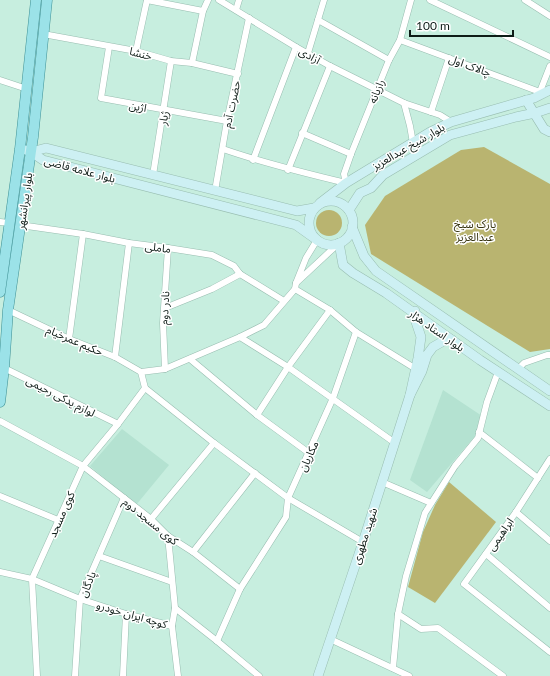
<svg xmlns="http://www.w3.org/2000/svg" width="550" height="676" font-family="Lato,'Noto Sans Arabic',sans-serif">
	<rect width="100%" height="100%" fill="#c7eedf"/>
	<g fill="#b4e2d1">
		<path d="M443 390 482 416 475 436 427 492 410 480Z"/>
		<path d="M122 429 169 465 136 505 90 466Z"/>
	</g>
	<g fill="#b9b470">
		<path d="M484 147 550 184V349L530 352 371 254 365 225 385 196 461 150Z"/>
		<circle cx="329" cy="223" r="13"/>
		<path d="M449 482 496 522 435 603 408 587 423 532 435 505Z"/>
	</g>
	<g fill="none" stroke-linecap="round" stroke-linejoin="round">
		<g stroke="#98bdb0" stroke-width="7">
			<g id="street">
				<path d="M147 0 203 11"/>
				<path d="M219 0 296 47 330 66 404 103 440 115 451 122"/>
				<path d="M430 0 550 57"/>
				<path d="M525 0 550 16"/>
				<path d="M236 10 239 0"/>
				<path d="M318 20 389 60"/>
				<path d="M43 34 136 51 171 61 192 63 238 74"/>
				<path d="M400 40 540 92"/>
				<path d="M109 47 101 98 227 121"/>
				<path d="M136 51 147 0"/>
				<path d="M308 53 324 0"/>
				<path d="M192 63 203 11 208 0"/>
				<path d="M0 80 27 89"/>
				<path d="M539 94 550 66"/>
				<path d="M404 103 410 126 413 143"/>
				<path d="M431 112 449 58"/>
				<path d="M302 133 351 154"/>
				<path d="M223 149C263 163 304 173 346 183L344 174 351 154 389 60 400 40 411 0"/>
				<path d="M253 160 296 47"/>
				<path d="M288 170 330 66"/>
				<path d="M153 175 171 61"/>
				<path d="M215 191 227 121 249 18"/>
				<path d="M0 222 9 223"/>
				<path d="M20 225 83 234 129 243 168 248 212 255 234 266 240 274 284 301"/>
				<path d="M317 240 306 258 296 283 339 243"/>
				<path d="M165 308 212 289 240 274"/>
				<path d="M8 310 69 339 115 357 141 372"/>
				<path d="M356 332 416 369"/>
				<path d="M240 337 288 367 395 443"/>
				<path d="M69 339 83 234"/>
				<path d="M115 357 129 243"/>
				<path d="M190 359 257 415 309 453"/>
				<path d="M4 368 118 424"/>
				<path d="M165 369 163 323 168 248"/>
				<path d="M518 369 524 363 547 355H550"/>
				<path d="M141 372 165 369 240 337 264 325 295 289 296 283"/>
				<path d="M145 388 214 443 288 498 363 542"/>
				<path d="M257 415 288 367 330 310"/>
				<path d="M0 421 83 466 151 519 168 536 193 552 240 589"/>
				<path d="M479 432 538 478"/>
				<path d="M550 459 516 512 464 584 550 652"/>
				<path d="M382 482 431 503"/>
				<path d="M0 496 58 520"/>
				<path d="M516 512 550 541"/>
				<path d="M151 519 214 443"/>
				<path d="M168 536 175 608 172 626 178 676"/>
				<path d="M193 552 255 473"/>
				<path d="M486 554 550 608"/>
				<path d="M99 556 172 582"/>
				<path d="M0 572 32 579 80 599 126 614 172 626"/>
				<path d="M175 608 217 641 259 676"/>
				<path d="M398 614 421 629 438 628 503 676"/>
				<path d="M330 639 409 676"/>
				<path d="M217 641 240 589 286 517 288 498 333 398 356 332 330 310 295 289"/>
				<path d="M393 668 398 614 406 576 425 513 455 466 478 438 487 402 498 372"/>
				<path d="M37 676 32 579 83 466 118 424 145 388 141 372"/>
				<path d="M75 676 80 599 124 498"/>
				<path d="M123 676 126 614"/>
			</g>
		</g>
		<g stroke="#98bdb0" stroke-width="10">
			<g id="secondary">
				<path d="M526 100 544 129 550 132"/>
				<path d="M26 150 31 152 43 160 296 225 317 240"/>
				<path d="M31 152 46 148 297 211 314 208"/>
				<circle cx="331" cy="223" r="22"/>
				<path d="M320 203 346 183 430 132 451 122 534 98 550 90"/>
				<path d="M349 210 360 193 371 188 383 175 450 135 516 117 535 113 550 108"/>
				<path d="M352 227 364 256 376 271 550 391"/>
				<path d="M339 243 343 265 353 273 386 293 480 360 550 406"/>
				<path d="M415 311 413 313 421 337 418 358 410 395 422 371 427 355 433 347 447 339 452 340"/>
				<path d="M318 676 363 542 410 395"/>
			</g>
		</g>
		<g stroke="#3e9094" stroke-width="11">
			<g id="primary">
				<path d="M0 292 20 149 36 0"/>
				<path d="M0 402 4 368 8 310 33 137 47 0"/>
			</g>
		</g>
		<use href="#street" stroke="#fff" stroke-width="6"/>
		<use href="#secondary" stroke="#cdf0f3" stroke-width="9"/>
		<use href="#primary" stroke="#9be2e8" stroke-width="10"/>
	</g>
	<g text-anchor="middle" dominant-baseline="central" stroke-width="3" stroke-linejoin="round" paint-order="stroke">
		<g font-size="11" fill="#0e1c17" stroke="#fff">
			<text transform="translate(141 53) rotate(14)">خنشا</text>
			<text transform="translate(310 55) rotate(29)">آزادی</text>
			<text transform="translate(470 65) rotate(20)">چالاک اول</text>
			<text transform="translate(376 91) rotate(-68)">رازیانه</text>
			<text transform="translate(231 104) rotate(-78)">حضرت آدم</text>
			<text transform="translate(138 106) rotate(11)">اژین</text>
			<text transform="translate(163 118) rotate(-80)">ژیار</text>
			<text transform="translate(408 146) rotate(-30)">بلوار شیخ عبدالعزیز</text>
			<text transform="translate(80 169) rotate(15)">بلوار علامه قاضی</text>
			<text transform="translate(24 201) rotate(-82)">بلوار پیرانشهر</text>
			<text transform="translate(158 247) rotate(7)">ماملی</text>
			<text transform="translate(164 308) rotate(-87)">نادر دوم</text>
			<text transform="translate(437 330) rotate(35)">بلوار استاد هژار</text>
			<text transform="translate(75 340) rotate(23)">حکیم عمرخیام</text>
			<text transform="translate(61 396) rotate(27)">لوازم یدکی رحیمی</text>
			<text transform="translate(308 456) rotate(-65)">مکاریان</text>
			<text transform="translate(61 514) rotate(-66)">کوی مسجد</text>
			<text transform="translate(151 521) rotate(39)">کوی مسجد دوم</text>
			<text transform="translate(500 534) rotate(-55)">ابراهیمی</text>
			<text transform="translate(364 536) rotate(-72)">شهید مطهری</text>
			<text transform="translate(87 584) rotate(-68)">پادگان</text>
			<text transform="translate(132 614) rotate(16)">کوچه ایران خودرو</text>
		</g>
		<g font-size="11" fill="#363310" stroke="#fff">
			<text x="475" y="223">پارک شیخ<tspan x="475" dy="13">عبدالعزیز</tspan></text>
		</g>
	</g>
	<path d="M410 30v6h103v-6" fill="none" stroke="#0e1c17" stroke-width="2"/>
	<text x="416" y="30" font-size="12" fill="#0e1c17" stroke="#ffffff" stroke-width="3" paint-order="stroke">100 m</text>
</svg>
